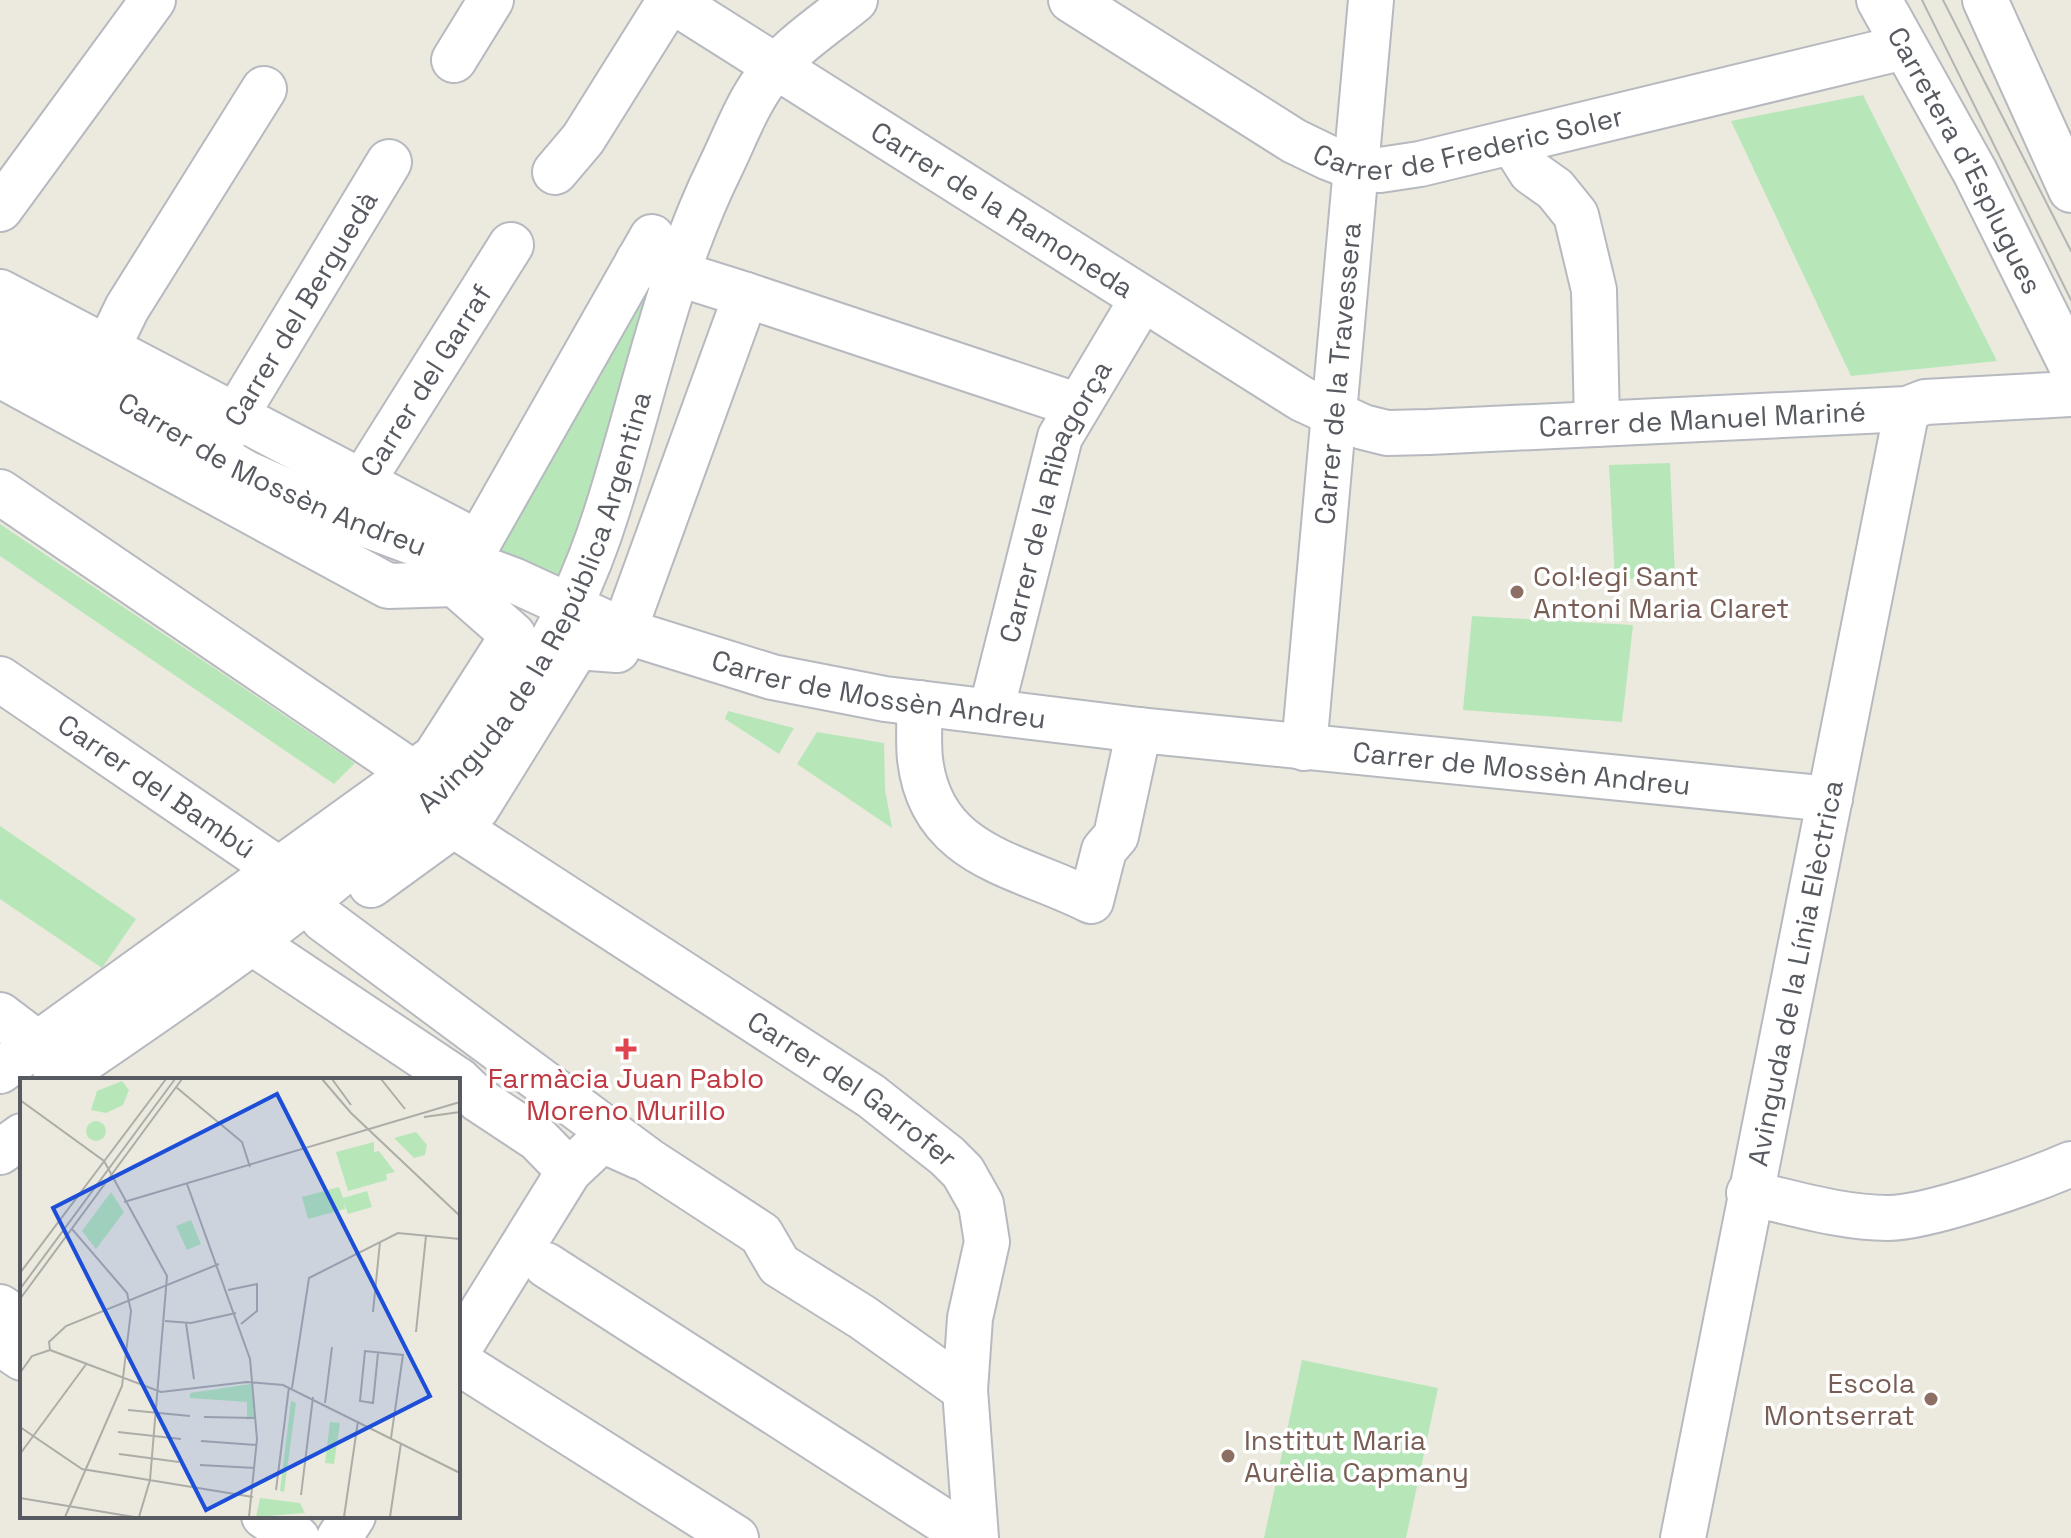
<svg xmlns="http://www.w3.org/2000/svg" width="2071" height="1538" font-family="'Space Grotesk',sans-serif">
	<rect width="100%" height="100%" fill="#eceade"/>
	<g fill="#b7e7b9">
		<path d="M1863 95 1997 361 1851 376 1731 121Z"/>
		<path d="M682 233 564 593 370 484 472 524Z"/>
		<path d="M1670 463 1675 576 1615 580 1609 465Z"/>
		<path d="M0 524 355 763 334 784 0 556Z"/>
		<path d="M1472 616 1633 625 1622 722 1463 710Z"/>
		<path d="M728 711 794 728 779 754 725 719Z"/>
		<path d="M817 732 884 743 885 789 892 828 797 764Z"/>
		<path d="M0 826 136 919 102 968 0 899Z"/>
		<path d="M1302 1360 1438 1388 1406 1538H1264Z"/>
	</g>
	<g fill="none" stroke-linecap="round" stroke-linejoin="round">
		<g stroke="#b6b9bf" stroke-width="48">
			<g id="minor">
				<path id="s1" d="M671 0 1302 399 1363 427 1387 433 1429 432 1907 409 1925 402 2071 394"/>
				<path id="s2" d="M1071 0 1294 141 1327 157 1358 169 1380 170 1420 164 1904 47"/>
				<path id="s3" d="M1879 0 1975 172 2071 365"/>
				<path d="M1985 0 2071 190"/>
				<path d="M454 60 491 0"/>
				<path d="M1512 142 1531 172 1555 189 1576 215 1594 290 1597 424"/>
				<path d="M555 172 583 139 670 0"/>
				<path d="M0 209 153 0"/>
				<path d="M0 292 469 538"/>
				<path d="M746 295 1076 405"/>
				<path id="s4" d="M0 328 244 472 337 514 513 580 624 631 772 677 885 699 1139 730 1830 799"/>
				<path d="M95 374 127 308 264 89"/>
				<path d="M0 375 388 586 455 584"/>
				<path id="s5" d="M221 440 389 162"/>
				<path d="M0 492 435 788"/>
				<path id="s6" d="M362 508V482L511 245"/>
				<path id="s7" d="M0 679 300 884"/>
				<path d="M919 703C920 722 918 741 920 759 931 857 1018 864 1091 901L1104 850 1116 836 1139 730"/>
				<path id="s8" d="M991 711 1060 437 1141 301"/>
				<path id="s9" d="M1304 748 1371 0"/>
				<path id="s10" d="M432 811 871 1096 947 1156 963 1172 981 1204 987 1242 970 1318 965 1390 976 1538"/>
				<path d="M371 885 477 808 577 647 617 650 746 295 638 261"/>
				<path d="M323 919 649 1161 761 1234 779 1265 862 1317 965 1390"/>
				<path d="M253 943 458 1080"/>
				<path d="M0 1015 41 1046 54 1064"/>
				<path d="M0 1071 435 757 513 635 455 584 652 237"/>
				<path id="s11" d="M55 1080C158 1010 259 941 355 862 413 815 472 769 513 705 553 646 586 579 607 511 644 395 667 275 721 166 735 137 747 104 766 79 788 48 826 24 855 0"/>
				<path d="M458 1080 479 1100 538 1139 569 1171"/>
				<path d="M0 1152 22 1136"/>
				<path d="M1749 1193C1794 1203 1841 1218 1888 1218 1928 1218 2032 1181 2071 1164"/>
				<path d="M546 1265 970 1538"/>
				<path d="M0 1307 22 1322"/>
				<path d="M0 1343 22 1358"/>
				<path d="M458 1350 569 1171 602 1140 640 1157"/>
				<path d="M458 1362 736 1538"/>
				<path d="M264 1516 297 1538"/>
				<path d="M339 1538 353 1516"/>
				<path id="s12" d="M1683 1538 1907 409"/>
			</g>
		</g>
		<use href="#minor" stroke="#fff" stroke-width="44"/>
		<g stroke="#b3b4b4" stroke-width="2">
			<path d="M1922 0 2071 300"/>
			<path d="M1943 0 2071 251"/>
		</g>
	</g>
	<g fill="#8d6e63" stroke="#fff" stroke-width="3">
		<circle cx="1517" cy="592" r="8"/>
		<circle cx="1931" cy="1399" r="8"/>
		<circle cx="1228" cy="1456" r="8"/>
	</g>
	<path fill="#e0444e" stroke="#fff" stroke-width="3" d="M622 1037h8v8h8v8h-8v8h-8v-8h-8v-8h8z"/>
	<g text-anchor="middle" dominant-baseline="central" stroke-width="7" stroke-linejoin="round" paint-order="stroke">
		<g font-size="28" fill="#575b61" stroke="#fff">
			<text stroke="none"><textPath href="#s2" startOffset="446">Carrer de Frederic Soler</textPath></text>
			<text stroke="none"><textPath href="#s3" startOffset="182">Carretera d'Esplugues</textPath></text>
			<text stroke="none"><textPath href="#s1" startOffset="392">Carrer de la Ramoneda</textPath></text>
			<text stroke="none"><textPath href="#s5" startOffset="154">Carrer del Berguedà</textPath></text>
			<text stroke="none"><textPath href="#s9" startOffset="376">Carrer de la Travessera</textPath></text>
			<text stroke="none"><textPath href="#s6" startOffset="146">Carrer del Garraf</textPath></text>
			<text stroke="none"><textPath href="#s1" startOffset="1154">Carrer de Manuel Mariné</textPath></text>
			<text stroke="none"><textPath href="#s4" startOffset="310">Carrer de Mossèn Andreu</textPath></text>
			<text stroke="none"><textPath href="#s8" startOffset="220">Carrer de la Ribagorça</textPath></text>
			<text stroke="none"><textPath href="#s11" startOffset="696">Avinguda de la República Argentina</textPath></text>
			<text stroke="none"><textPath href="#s4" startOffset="958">Carrer de Mossèn Andreu</textPath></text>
			<text stroke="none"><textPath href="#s4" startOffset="1606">Carrer de Mossèn Andreu</textPath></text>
			<text stroke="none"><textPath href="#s7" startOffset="190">Carrer del Bambú</textPath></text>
			<text stroke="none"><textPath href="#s12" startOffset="576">Avinguda de la Línia Elèctrica</textPath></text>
			<text stroke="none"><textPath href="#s10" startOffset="504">Carrer del Garrofer</textPath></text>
		</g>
		<g font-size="28" fill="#785e54" stroke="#fff" text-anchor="start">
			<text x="1533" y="576">Col·legi Sant<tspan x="1533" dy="32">Antoni Maria Claret</tspan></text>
			<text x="1915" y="1383" text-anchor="end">Escola<tspan x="1915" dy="32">Montserrat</tspan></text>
			<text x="1244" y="1440">Institut Maria<tspan x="1244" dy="32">Aurèlia Capmany</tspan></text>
		</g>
		<g font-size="28" fill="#be3a42" stroke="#fff">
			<text x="626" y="1078">Farmàcia Juan Pablo<tspan x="626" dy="32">Moreno Murillo</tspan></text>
		</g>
	</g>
	<g transform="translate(20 1078)">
		<rect width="440" height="440" fill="#eceade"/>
		<path d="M102 3 109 12 103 27 86 35 71 32 77 13ZM66 53a10 10 0 1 1 20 0a10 10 0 1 1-20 0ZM396 54 407 67 405 77 394 80 374 60ZM354 64V74L359 73 375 94 366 96 367 102 328 113 316 74ZM319 109 323 120 347 113 352 129 328 136 324 125 325 131 288 141 282 119ZM91 114 104 134 76 171 62 153ZM171 142 181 166 167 172 156 148ZM231 306 235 339 227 342V324L170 320V315ZM271 323 276 325 264 414 260 413ZM310 344 320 345 314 386 305 385ZM240 420 280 425 285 435 236 439Z" fill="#b7e7b9"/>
		<path fill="none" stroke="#acada8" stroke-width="2" d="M302 1 331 35 440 138M312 1 331 27M361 1 385 31M156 9 222 64 230 89M0 22 84 83 147 198 130 402 119 439M404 39 440 34M167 106 230 281 237 361 229 439M104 124 440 24M0 195 146 1M0 211 155 1M208 212 237 206V233L221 246M0 221 162 1M353 234 360 164M145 243 171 245 216 235M166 245 174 301M396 254 406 158M30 272 141 314 227 304 263 307 440 395M30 272 29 264 46 248 199 186M358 275 353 325 340 323 345 273 383 277 371 360M0 295 12 278 30 272M272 310 289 200 378 155 440 161M305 325 312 269M108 332 170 338M184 339 236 340M0 349 62 391 233 419M98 354 161 361M181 363 237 367M0 376 67 285M99 376 159 384M180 387 235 390M256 412 269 309M281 417 293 319M0 420 114 439M45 439 102 308 111 233 107 215 52 151M324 439 338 343M370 439 381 365"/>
		<path fill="#1d4ed8" fill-opacity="0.15" stroke="#1d4ed8" stroke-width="4" d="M257 16 410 318 186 432 33 130Z"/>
		<rect width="440" height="440" fill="none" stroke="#575b61" stroke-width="4"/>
	</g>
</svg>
